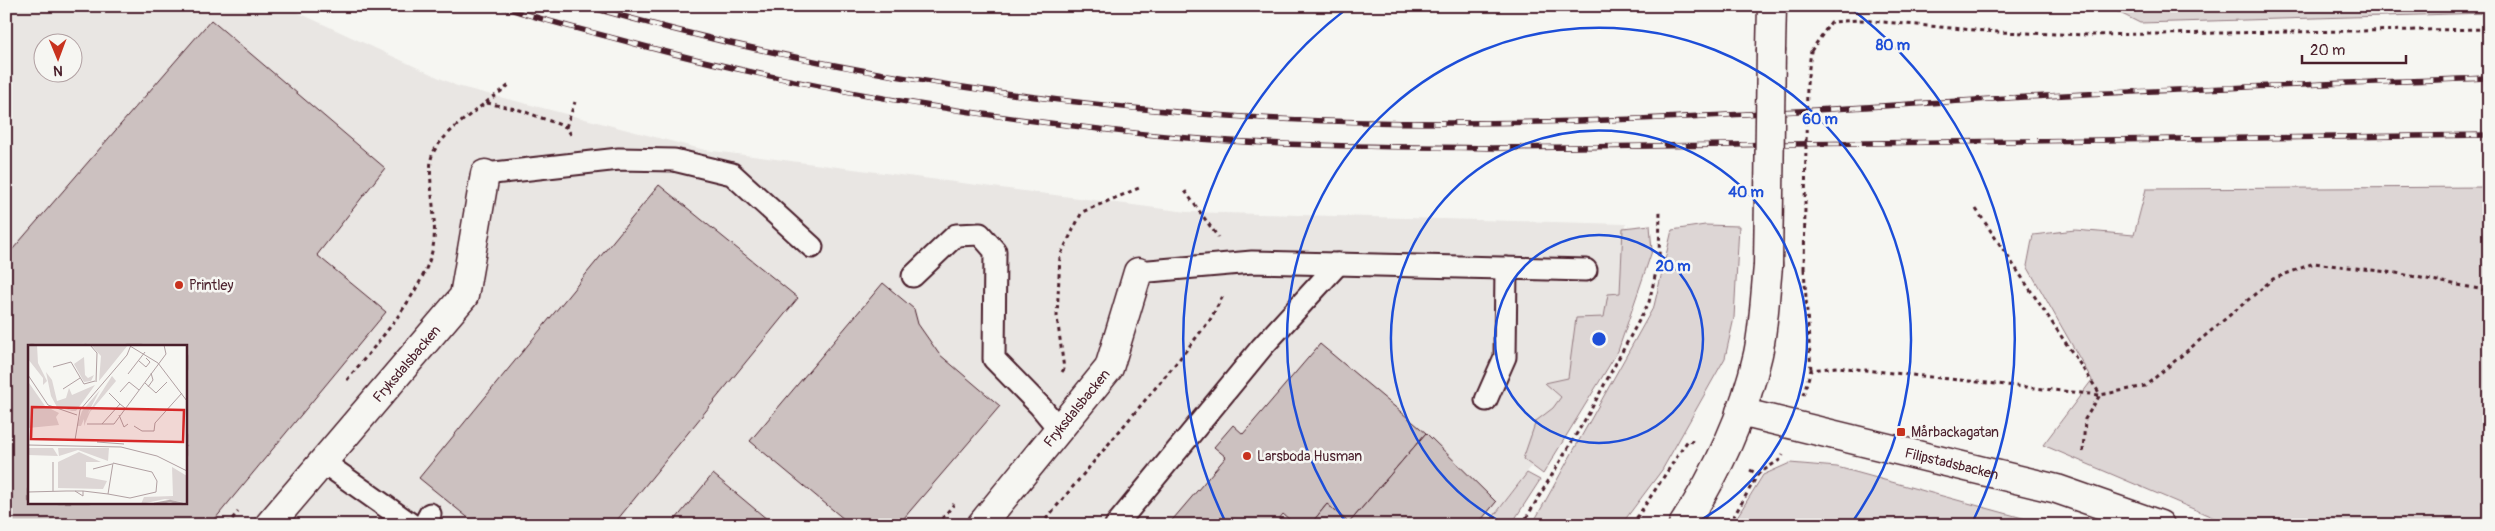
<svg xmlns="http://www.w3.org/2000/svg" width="2495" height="531" font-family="Pangolin,sans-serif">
	<rect width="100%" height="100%" fill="#f6f6f2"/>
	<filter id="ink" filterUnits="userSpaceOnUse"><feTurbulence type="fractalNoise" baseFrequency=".02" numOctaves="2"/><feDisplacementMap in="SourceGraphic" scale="10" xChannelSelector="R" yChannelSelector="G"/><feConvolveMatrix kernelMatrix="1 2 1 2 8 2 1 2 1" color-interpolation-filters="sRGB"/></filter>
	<g filter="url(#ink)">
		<path fill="#e9e6e3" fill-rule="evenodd" d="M6 6H284L457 86 705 150 1187 212 1626 224 1620 327 1564 406 1537 459 1487 525H6ZM42 42H72V72H42ZM29 346H185V502H29Z"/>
		<g fill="#ddd6d5" stroke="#947a80">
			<path d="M2116 6H2489V13L2140 23 2116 11Z"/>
			<path d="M2489 187V525H2231L2043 445 2092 380 2027 266 2033 235 2075 230 2134 235 2146 189Z"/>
			<path d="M1650 225 1652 251 1618 351 1543 474 1523 459 1536 421 1553 408 1561 397 1545 383 1568 378 1576 318 1604 317 1608 294 1620 293 1623 228Z"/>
			<path d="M1705 225 1739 226 1734 318 1725 358 1662 470 1621 525H1532L1654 306 1672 230Z"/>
			<path d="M1790 463 1837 467 2048 525H1732L1763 475Z"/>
			<path d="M1527 473 1540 480 1511 525H1487Z"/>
		</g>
		<g fill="#ccc1c0" stroke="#4a1f2b" fill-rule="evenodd">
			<path d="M211 20 385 168 317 255 386 312 210 525H6V257ZM29 346H185V502H29Z"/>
			<path d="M659 185 798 298 613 525H477L419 478Z"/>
			<path d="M883 283 914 309 918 324 939 354 1000 406 898 525H851L750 441Z"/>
			<path d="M1320 344 1426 433 1349 523 1327 504 1310 525H1296L1283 514 1274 525H1168L1226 457 1214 447 1233 425 1243 434Z"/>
			<path d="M1426 433 1496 502 1477 525H1310L1327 504 1349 523Z"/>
			<path d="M713 474 774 525H671Z"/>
		</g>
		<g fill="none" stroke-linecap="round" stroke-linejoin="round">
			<g stroke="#4a1f2b" stroke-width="25">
				<g id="service">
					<path d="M485 174 619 159 674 160 732 174 812 247"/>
					<path d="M1138 272 1252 262 1586 270"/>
					<path d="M913 276 956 235 980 234 995 251 994 359 1040 406 1059 429"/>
					<path d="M1486 400 1505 357 1506 268"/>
					<path d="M323 462 412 525"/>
					<path d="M424 525 430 514"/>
					<path d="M1116 525 1262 347 1338 264"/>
				</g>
			</g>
			<g stroke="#4a1f2b" stroke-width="31">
				<g id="minor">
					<path d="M1771 49 1772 6"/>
					<path id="s1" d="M1740 412 2057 489 2160 525"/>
					<path id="s2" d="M269 525 464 296 485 174"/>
					<path id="s3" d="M981 525 1109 368 1138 272"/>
					<path d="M1683 525C1717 474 1745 413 1758 354 1764 325 1765 295 1768 266"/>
				</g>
			</g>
			<g stroke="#4a1f2b" stroke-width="3" stroke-dasharray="4 4" stroke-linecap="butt">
				<path d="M1811 51 1831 22 1860 20 1997 32 2088 35 2489 29"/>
				<path d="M487 103 520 110 566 127 572 136"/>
				<path d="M566 127 575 102"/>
				<path d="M1185 191 1218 237"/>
				<path d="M1976 209 2100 394"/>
				<path d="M1804 269 1811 370"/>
				<path d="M1062 372 1064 369 1057 317 1060 256 1082 212 1139 188"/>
				<path d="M347 380C376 344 424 292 433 247 438 221 428 185 431 160 433 137 491 100 509 85"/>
				<path d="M1803 395 1811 370 1837 367 2100 395"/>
				<path d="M2083 452 2085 419 2100 395 2145 386 2273 279 2314 263 2396 273 2489 291"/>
				<path d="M1750 470 1758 474 1781 459 1783 455"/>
				<path d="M227 525 238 512"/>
				<path d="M937 525 954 504"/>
				<path d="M1041 525 1177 362 1210 320 1224 294"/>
				<path d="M1522 525 1589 413 1649 302 1659 259 1660 210"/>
				<path d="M1632 525 1688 440 1693 442"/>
				<path d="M1729 525 1758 474"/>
			</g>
			<use href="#service" stroke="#f6f6f2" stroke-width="21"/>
			<use href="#minor" stroke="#f6f6f2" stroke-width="28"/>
			<g stroke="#4a1f2b" stroke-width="5.5">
				<g id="rail">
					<path d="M501 6C544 21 588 31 632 43 800 88 972 116 1144 134 1259 146 1376 147 1492 148L2489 135"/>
					<path d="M586 6C787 63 993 98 1201 114 1469 135 1740 115 2008 98 2168 89 2329 84 2489 78"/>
				</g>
			</g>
			<use href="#rail" stroke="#f6f6f2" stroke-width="4" stroke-dasharray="11" stroke-linecap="butt"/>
			<g stroke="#4a1f2b" stroke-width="31" stroke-linecap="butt">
				<path id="minor-bridge" d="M1768 266 1771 49"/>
			</g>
			<path stroke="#4a1f2b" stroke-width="3" stroke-dasharray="4 4" stroke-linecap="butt" d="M1804 269 1807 84 1811 51"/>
			<use href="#minor-bridge" stroke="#f6f6f2" stroke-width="28"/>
		</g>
	</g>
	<g fill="none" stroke="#1d4ed8" stroke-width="2.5">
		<circle cx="1599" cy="339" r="104"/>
		<path d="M1505 524A208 208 0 1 1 1693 524"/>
		<path d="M1348 525A312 312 0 1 1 1850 525"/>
		<path d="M1227 525A416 416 0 0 1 1349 7M1849 7A416 416 0 0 1 1971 525"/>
	</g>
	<g fill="#c8321e" stroke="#f6f6f2" stroke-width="2">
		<circle cx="179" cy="285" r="5"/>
		<rect x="1896" y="427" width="10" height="10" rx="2.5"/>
		<circle cx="1247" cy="456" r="5"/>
	</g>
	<g text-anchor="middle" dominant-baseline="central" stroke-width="5" stroke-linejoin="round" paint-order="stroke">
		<g font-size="14" fill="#4a1f2b" stroke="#f6f6f2" text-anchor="start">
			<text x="189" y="285">Printley</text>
			<text x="1911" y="432">Mårbackagatan</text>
			<text x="1257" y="456">Larsboda Husman</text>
		</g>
		<g font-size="14" fill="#4a1f2b" stroke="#f6f6f2">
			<text stroke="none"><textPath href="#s2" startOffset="212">Fryksdalsbacken</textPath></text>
			<text stroke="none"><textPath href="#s3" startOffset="151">Fryksdalsbacken</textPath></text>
			<text stroke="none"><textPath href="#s1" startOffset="218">Filipstadsbacken</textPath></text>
		</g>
	</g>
	<g transform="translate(28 345)">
		<rect width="159" height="159" fill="#f6f6f2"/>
		<path d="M0 0H9L10 18 19 36 15 40V33L0 14ZM63 0H100L71 36 73 11ZM56 12 57 30 60 33 66 30 63 36 56 37 46 19ZM18 27 24 35 29 56 38 53 41 43 44 50 67 40 48 66H44L29 62 23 51ZM84 31 88 36 62 67 56 81V74L53 81H49L54 66 72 45 59 70ZM1 38 17 61 31 68 28 72 31 80 0 83ZM0 103H25L30 111 0 110ZM30 103H81L80 116 50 105 31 111ZM51 107 73 117H58V132L79 136 75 144 30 143V117ZM144 122 159 131V158L137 154 113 159 116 152 145 151Z" fill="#ddd6d5"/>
		<path fill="none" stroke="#bbadae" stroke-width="2.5" d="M126 159 142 156 155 159"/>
		<path fill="none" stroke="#b1a0a2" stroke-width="1" d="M62 0 69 8 68 37M102 1 130 18 159 56M111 16 118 22 122 17 118 13M25 22 43 17 56 39 67 36M100 29 117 7M0 30 20 60 49 70M117 38 128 48 139 37M120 42 125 35 123 28M35 44 52 33M92 47 101 37 111 45M81 48 92 59M91 70 96 82 100 79M59 79H86L138 9 136 0M74 79 92 59 97 63M106 81 114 86H126L127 78 154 48M47 95 52 65 99 10 103 0M69 97 96 99M0 100 93 102 129 111 159 126M25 117V146M85 118 124 127 129 136 128 147 102 153 80 149ZM65 124 84 119M55 146 80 149M0 147 38 146H55V151L47 146"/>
		<path fill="#d62828" fill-opacity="0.15" stroke="#d62828" stroke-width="2.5" d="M4 62 156 65 155 97 3 94Z"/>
		<rect width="159" height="159" fill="none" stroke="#4a1f2b" stroke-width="2.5"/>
	</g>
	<circle cx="1599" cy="339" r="8" fill="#1d4ed8" stroke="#f6f6f2" stroke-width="2.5"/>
	<g font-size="15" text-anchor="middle" font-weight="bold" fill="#1d4ed8" stroke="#f6f6f2" stroke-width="5" stroke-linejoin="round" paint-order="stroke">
		<text x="1893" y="50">80 m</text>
		<text x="1820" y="124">60 m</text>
		<text x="1746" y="197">40 m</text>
		<text x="1673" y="271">20 m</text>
	</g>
	<rect width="2495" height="531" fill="none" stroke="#f6f6f2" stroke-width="25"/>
	<rect x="12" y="12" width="2470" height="506" fill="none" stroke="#4a1f2b" stroke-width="2" filter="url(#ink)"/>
	<g transform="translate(58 58) rotate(179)"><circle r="24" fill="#f6f6f2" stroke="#b1a0a2"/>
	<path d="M0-4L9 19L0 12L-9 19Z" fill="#c8321e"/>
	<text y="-8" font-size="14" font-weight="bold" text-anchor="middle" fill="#4a1f2b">N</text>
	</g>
	<path d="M2302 55v8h104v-8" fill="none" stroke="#4a1f2b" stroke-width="2.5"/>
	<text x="2310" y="55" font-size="15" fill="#4a1f2b" stroke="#f6f6f2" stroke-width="4" paint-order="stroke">20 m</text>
</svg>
